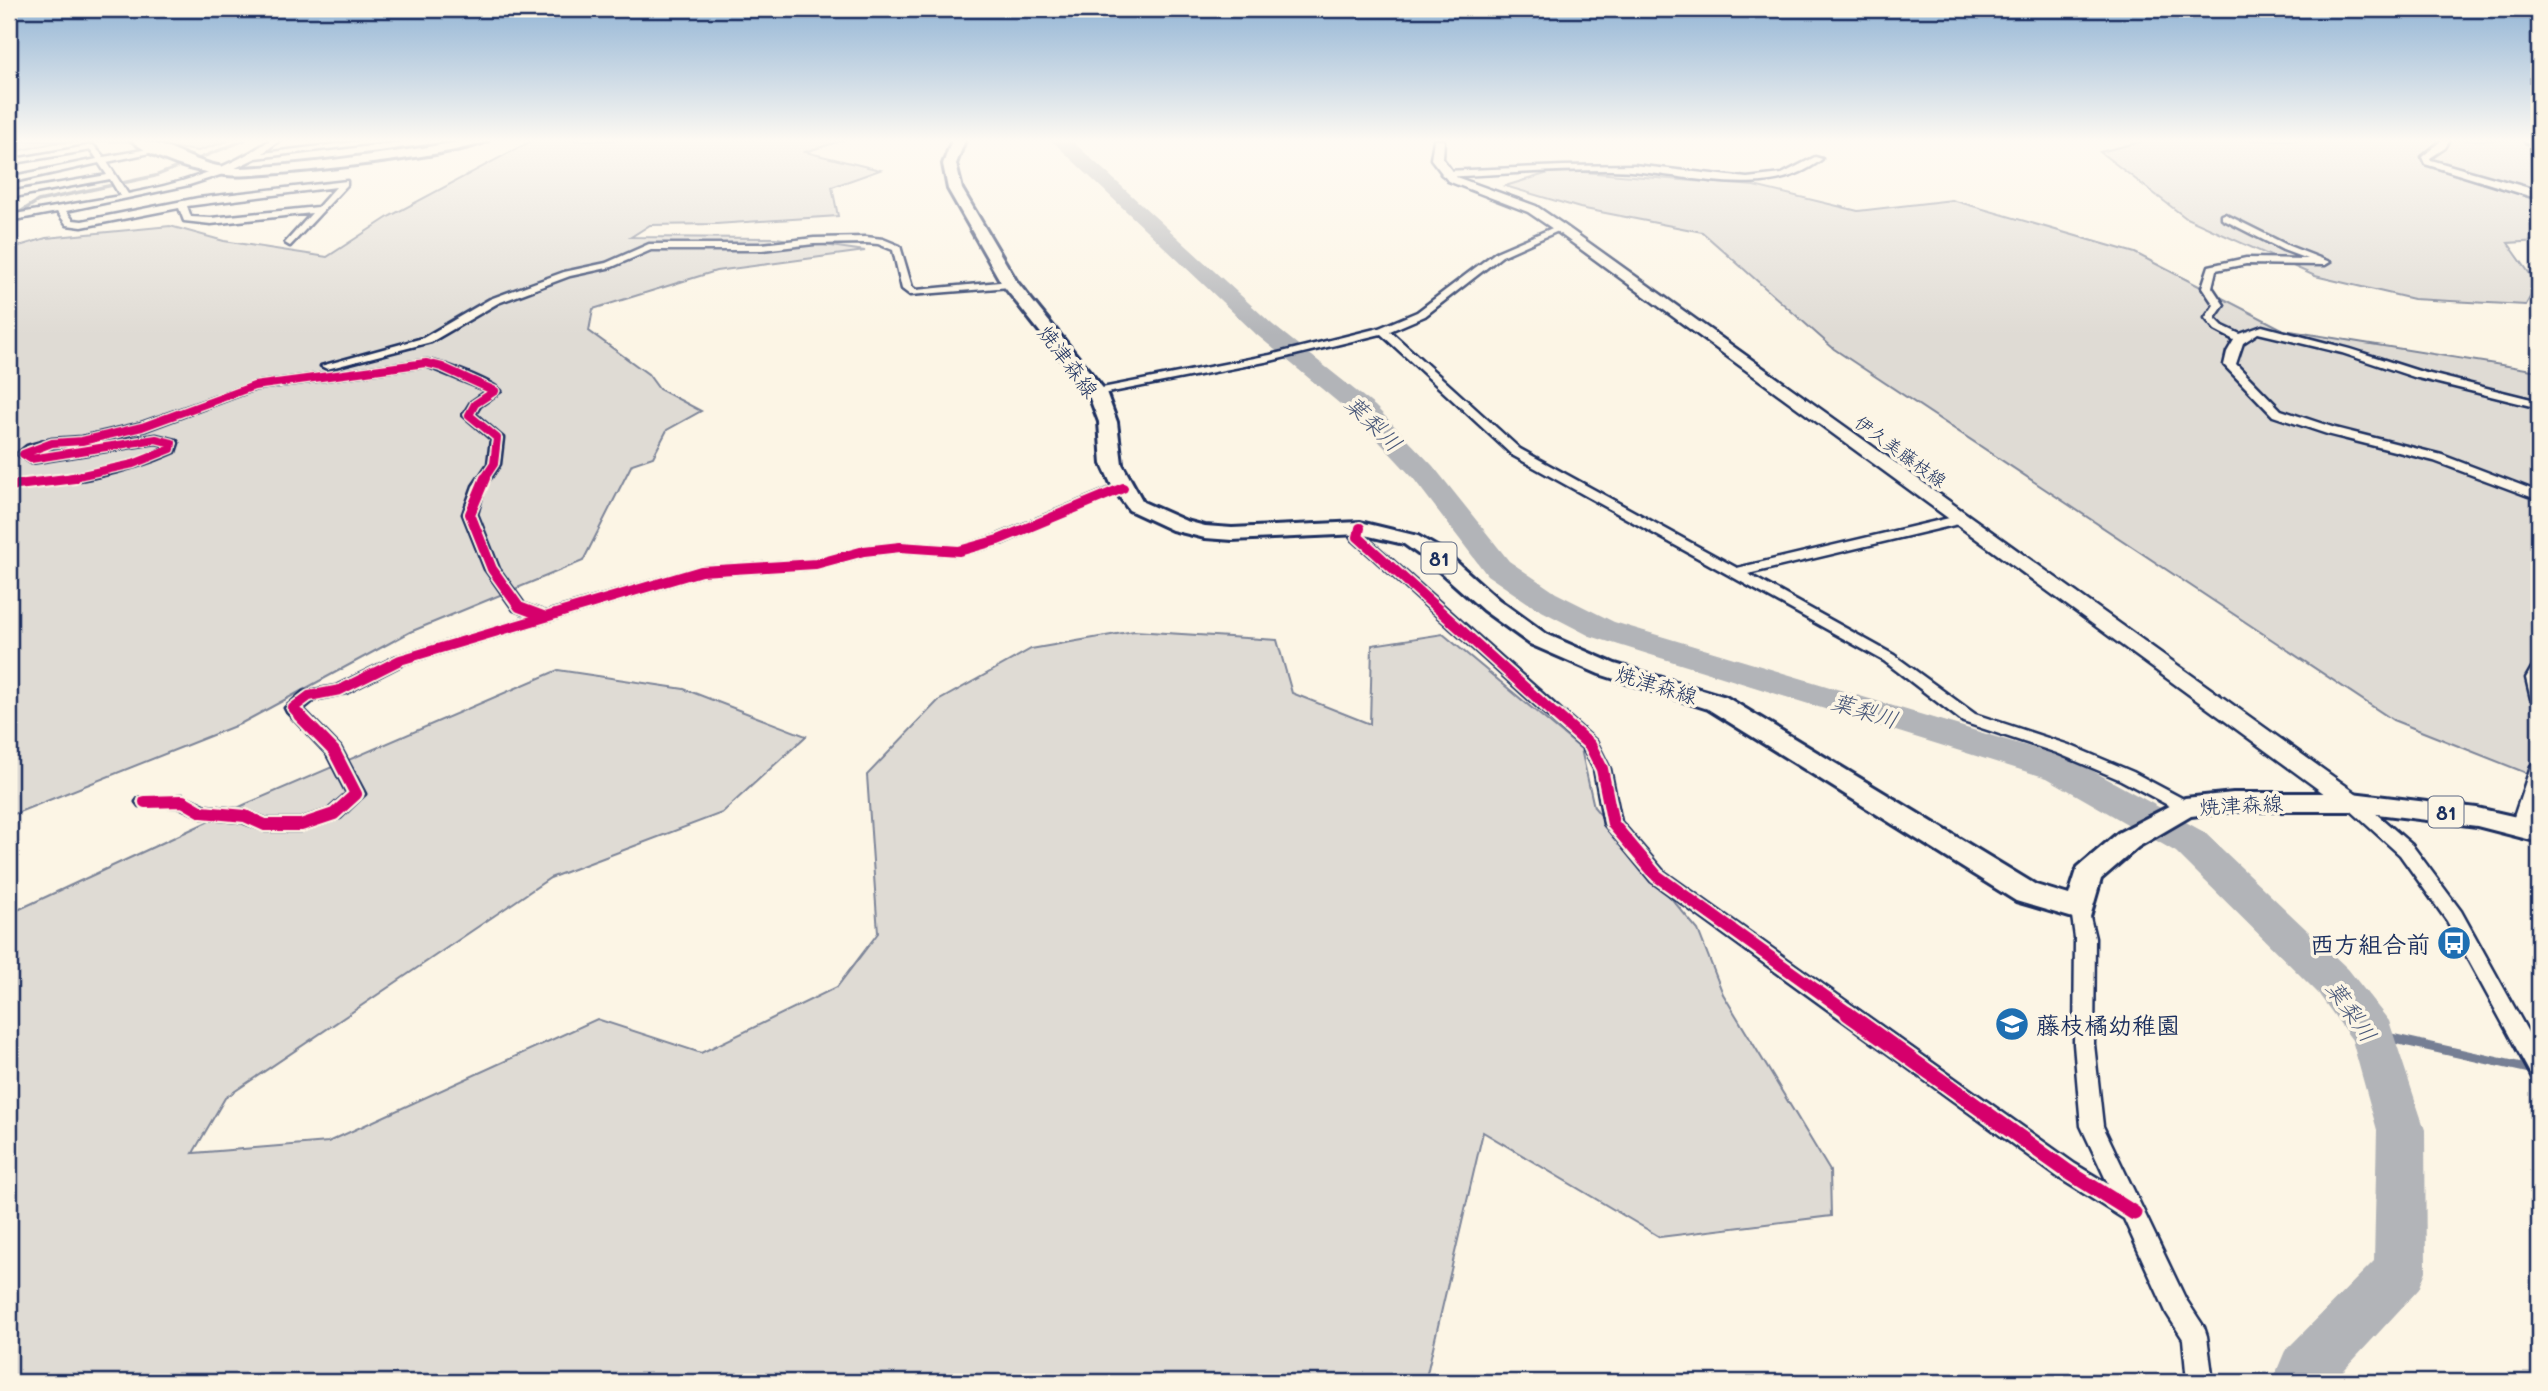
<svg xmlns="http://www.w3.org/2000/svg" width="2548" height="1391" font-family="Mali,'Klee One',sans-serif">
	<rect width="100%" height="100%" fill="#fcf5e5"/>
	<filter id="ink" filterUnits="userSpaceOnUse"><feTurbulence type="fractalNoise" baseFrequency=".0143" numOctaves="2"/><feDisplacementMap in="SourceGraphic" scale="14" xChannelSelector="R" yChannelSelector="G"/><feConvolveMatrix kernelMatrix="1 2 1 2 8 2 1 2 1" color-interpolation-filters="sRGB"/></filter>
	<g filter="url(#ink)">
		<g fill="#dfdbd4" stroke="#7d8599" stroke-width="2">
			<path d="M231 140 198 151 124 141 53 143 9 153V141Z"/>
			<path d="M533 140H844L805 152 880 170 832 187 838 216 716 224 650 225 631 237 776 238 865 251 716 271 593 309 589 331 648 374 659 389 701 411 667 430 653 457 632 464 583 561 410 632 240 724 9 816V249L46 238 170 226 224 241 327 257 390 216Z"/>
			<path d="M2148 140H2539V241L2508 243 2537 284 2526 305 2413 299 2315 276 2186 218 2100 152Z"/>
			<path d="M1559 170 1754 186 1858 211 1952 200 2135 253 2284 330 2539 371V778L2393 720 1834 349 1702 232 1580 208 1505 186Z"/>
			<path d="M1134 631 1277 640 1292 693 1370 724 1372 645 1443 634 1581 749 1594 807 1698 930 1723 994 1830 1171 1831 1216 1660 1237 1483 1132 1425 1382H9V914L246 804 558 670 684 689 806 736 722 813 550 878 225 1098 193 1153 328 1142 597 1019 701 1053 837 987 878 933 867 775 938 701 1031 649Z"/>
		</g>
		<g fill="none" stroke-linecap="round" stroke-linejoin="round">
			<path stroke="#767f94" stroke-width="3.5" d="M9 219 38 201 155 176 245 140"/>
			<path stroke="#767f94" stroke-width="9" d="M2373 1034 2539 1071"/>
			<path fill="#b2b4b8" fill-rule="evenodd" d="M1051 140H1071L1273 325 1375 406 1433 466 1509 561 1556 593 1614 622 2073 760 2204 832 2348 969 2389 1021 2425 1130 2426 1271 2419 1289 2333 1382H2272L2285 1351 2374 1261 2377 1130 2352 1040 2318 993 2176 852 2047 778 1590 636 1534 607 1487 575 1413 478 1357 418 1257 335Z"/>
			<g stroke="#1b2f5e" stroke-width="5">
				<g id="minor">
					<path d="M270 140H280L263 153 370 140H399L256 158 223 174 189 185 66 211 73 220 82 221 198 198 347 181V185L290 246 285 243 312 213 211 224 184 221 179 208 82 227 67 225 57 212 9 221V215L120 196 110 179 9 198V192L107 175 99 163 9 183V177L97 159 91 150 9 164V160L93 145 104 157 159 147V151L107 162 128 194C179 184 227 170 270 140ZM336 187 318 207 211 218 191 217 187 206Z"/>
					<path d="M2442 140H2450L2445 148 2430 158 2431 160 2529 188 2539 193V199L2425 164 2422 157Z"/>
					<path d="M2524 140 2539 141V146L2525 142Z"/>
					<path d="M1815 157 1822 159C1766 205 1676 170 1610 170 1555 170 1500 174 1445 177L1441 174 1445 171 1563 166 1634 165 1747 178 1782 174Z"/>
					<path d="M2225 214 2289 246 2330 262 2325 265 2246 264 2216 270 2212 287 2224 305 2215 318 2223 326 2240 334 2262 326 2350 349 2422 372 2539 401V408L2414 377 2342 353 2258 333 2243 343 2236 364 2281 410 2335 428 2442 455 2539 492V500L2434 461 2327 434 2273 416 2224 365 2227 352 2234 340 2215 330 2205 318 2214 305 2202 287 2209 266 2246 258 2307 259 2283 250 2222 219V215Z"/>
					<path d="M1557 226 1565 228 1502 256 1425 316 1390 331 1520 449 1737 568 1962 515 1967 516V522L1748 574 1894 655 1975 714 2069 745 2133 772 2191 803 2194 807 2191 811H2179L2121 780 2057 753 1963 722 1884 661 1512 455 1381 334 1270 361 1097 395 1091 392 1097 389 1270 355 1379 328 1417 312 1496 252Z"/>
					<path d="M866 237 883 239 900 246 912 287 916 290 1010 281 1015 284 1010 287 910 295 902 289 893 250 878 244 866 243 814 244 762 250H651L612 267 570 276 498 303 431 342 327 369 321 366 423 338 490 299 564 272 606 263 649 244H762L814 238Z"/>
					<path d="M426 360C442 362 490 380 501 391L480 406 475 414 503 438 500 464 485 486 477 514 499 569 524 604 546 612 701 567 816 560 864 547 900 543 959 547 993 537 1118 485H1128L1129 488 1003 543 959 555 900 551 865 555 816 568 702 575 405 663 346 693 314 700 303 709 340 747 365 794 340 818 301 831H265L242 822 202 818 180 807 139 806 136 802 139 798 183 795 206 806 245 810 267 819H300L328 810 347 793 327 754 287 712 285 708 303 692 336 686 395 657 531 617 514 610 485 569 463 514 473 486 488 464 491 439 463 415 471 402 487 391 426 366 256 389 146 430 82 445 53 447 32 454 156 435 176 440 178 443 175 452C122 476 66 483 9 490V482C46 478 140 470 166 445L156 443 31 463 17 454 27 446 52 439 82 437 138 424 254 383Z"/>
					<path d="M1360 524 1367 528 1365 536 1596 741 1610 769 1621 822 1663 871 2075 1164 2108 1184 2081 1126 2074 1044 2075 938 2071 909 2073 904 2080 902 2087 904 2095 938 2094 1044 2103 1126 2185 1298 2204 1327 2207 1336 2213 1382H2187L2183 1339 2167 1314 2124 1219 2059 1178 1651 881 1604 824 1594 769 1583 748 1353 540 1351 537 1353 528Z"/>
					<path d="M2539 662V704L2531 699 2526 678 2534 664Z"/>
					<path d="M2539 760V792L2529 826 2526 830H2514L2511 826 2531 766Z"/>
					<path d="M2352 796 2358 798 2412 845 2461 911 2539 1052V1080L2532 1077 2447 921 2400 855 2346 806 2343 802 2346 798Z"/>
				</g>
			</g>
			<g stroke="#1b2f5e" stroke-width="5">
				<path id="secondary" d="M1434 140H1444L1443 159 1456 177 1536 206 1564 225 2360 796 2363 802 2360 808H2344L1556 231 1528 212 1448 181 1431 159Z"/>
			</g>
			<g stroke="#1b2f5e" stroke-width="6">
				<g id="primary">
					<path d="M131 140C168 140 199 169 238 168 297 166 356 157 414 149 439 146 462 140 488 140 467 155 256 179 225 175 196 172 154 160 131 140Z"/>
					<path d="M952 140H965L956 164 962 189 1017 282 1106 392 1117 422 1122 464 1143 502 1186 521 1205 526 1232 528 1360 522 1418 536 1444 551 1499 600 1546 634 1615 664 1726 697 2036 885 2069 895 2078 867 2118 833 2185 798 2233 793H2352L2477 808 2539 822V842L2477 826 2352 811H2233L2191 816 2138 847 2101 879 2090 917 2080 920 2016 901 1708 709 1599 674 1530 644 1483 610 1428 561 1404 544 1360 534 1232 540 1205 538 1172 530 1129 510 1113 488 1102 464 1099 422 1088 393 1002 284 948 189 943 164Z"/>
				</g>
			</g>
			<use href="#minor" fill="#fcf5e5" fill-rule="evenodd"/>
			<use href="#secondary" fill="#fcf5e5" fill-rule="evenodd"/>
			<use href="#primary" fill="#fcf5e5" fill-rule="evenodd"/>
			<g stroke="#fcf5e5" stroke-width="11">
				<path id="cycleway-far3" d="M64 479 133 464 171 449 172 443 156 439 31 459 23 454 52 443 82 441 142 427 254 386 426 363 442 367 495 391 475 404 469 415 497 438 494 464 484 479"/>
			</g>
			<g stroke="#fcf5e5" stroke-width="14">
				<g id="cycleway-far2">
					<path d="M485 478 470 514 492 569 519 607 543 616"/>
					<path d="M9 486 75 478"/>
					<path d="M1360 528 1358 537 1558 717"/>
					<path d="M301 717 293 708 309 696 340 690 400 660 701 571 816 564 864 551 900 547 959 551 998 540 1123 488"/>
				</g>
			</g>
			<g stroke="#fcf5e5" stroke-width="17">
				<g id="cycleway-far1">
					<path d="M1556 715 1590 745 1602 769 1613 824 1657 876 1851 1015"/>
					<path d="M145 802 183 801 202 812 245 816 265 825H301L334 814 356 794 334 751 299 715"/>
				</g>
			</g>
			<g stroke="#fcf5e5" stroke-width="19">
				<path id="cycleway" d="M1848 1014 2067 1171 2134 1213"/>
			</g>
			<use href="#cycleway-far3" stroke="#d6006c" stroke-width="8"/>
			<use href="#cycleway-far2" stroke="#d6006c" stroke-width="10"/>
			<use href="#cycleway-far1" stroke="#d6006c" stroke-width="12"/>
			<use href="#cycleway" stroke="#d6006c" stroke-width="15"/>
		</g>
	</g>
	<linearGradient id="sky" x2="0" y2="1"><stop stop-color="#92b4d5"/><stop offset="0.42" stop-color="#fefaf3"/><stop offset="1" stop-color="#fefaf3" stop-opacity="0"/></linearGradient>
	<rect width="2548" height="335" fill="url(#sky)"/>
	<defs>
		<g id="bus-disc" transform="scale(1.75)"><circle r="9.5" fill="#1f6fb2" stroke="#fcf5e5"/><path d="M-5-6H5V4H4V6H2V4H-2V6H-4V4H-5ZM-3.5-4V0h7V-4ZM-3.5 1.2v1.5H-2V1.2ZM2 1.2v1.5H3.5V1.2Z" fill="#fff"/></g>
		<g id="school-disc" transform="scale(1.75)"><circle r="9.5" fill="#1f6fb2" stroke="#fcf5e5"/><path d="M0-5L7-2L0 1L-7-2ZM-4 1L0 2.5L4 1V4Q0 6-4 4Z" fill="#fff"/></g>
	</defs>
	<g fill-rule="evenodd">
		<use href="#bus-disc" x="2454" y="943"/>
		<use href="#school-disc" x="2012" y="1024"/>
	</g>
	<g text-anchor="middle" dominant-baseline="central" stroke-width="7" stroke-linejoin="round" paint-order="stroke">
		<g font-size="18" fill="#1b2f5e" stroke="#fcf5e5">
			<text transform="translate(1901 451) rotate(36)">伊久美藤枝線</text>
		</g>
		<g fill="#fcf5e5" stroke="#5e6a86" stroke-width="2">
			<rect x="1421.5" y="542.5" width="35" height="31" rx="5"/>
			<rect x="2428.5" y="796.5" width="35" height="31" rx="5"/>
		</g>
		<g font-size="19" font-weight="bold" fill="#1b2f5e">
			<text x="1439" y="558">81</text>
			<text x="2446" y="812">81</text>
		</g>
		<g font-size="21" fill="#1b2f5e" stroke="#fcf5e5">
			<text transform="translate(1069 361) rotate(53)">焼津森線</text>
			<text transform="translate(1657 684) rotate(17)">焼津森線</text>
			<text transform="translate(2241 804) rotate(-3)">焼津森線</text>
		</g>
		<g font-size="23" font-style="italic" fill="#485779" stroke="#fcf5e5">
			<text transform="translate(1374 423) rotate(44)">葉梨川</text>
			<text transform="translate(1865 710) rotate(17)">葉梨川</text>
			<text transform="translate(2352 1011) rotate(55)">葉梨川</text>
		</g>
		<g font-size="24" font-weight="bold" fill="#1b2f5e" stroke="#fcf5e5" text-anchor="end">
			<text x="2430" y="943">西方組合前</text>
			<text x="2036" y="1024" text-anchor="start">藤枝橘幼稚園</text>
		</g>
	</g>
	<rect width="2548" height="1391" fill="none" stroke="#fcf5e5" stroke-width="35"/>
	<rect x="18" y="18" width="2513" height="1356" fill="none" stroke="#1b2f5e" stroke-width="2.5" filter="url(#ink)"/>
</svg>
